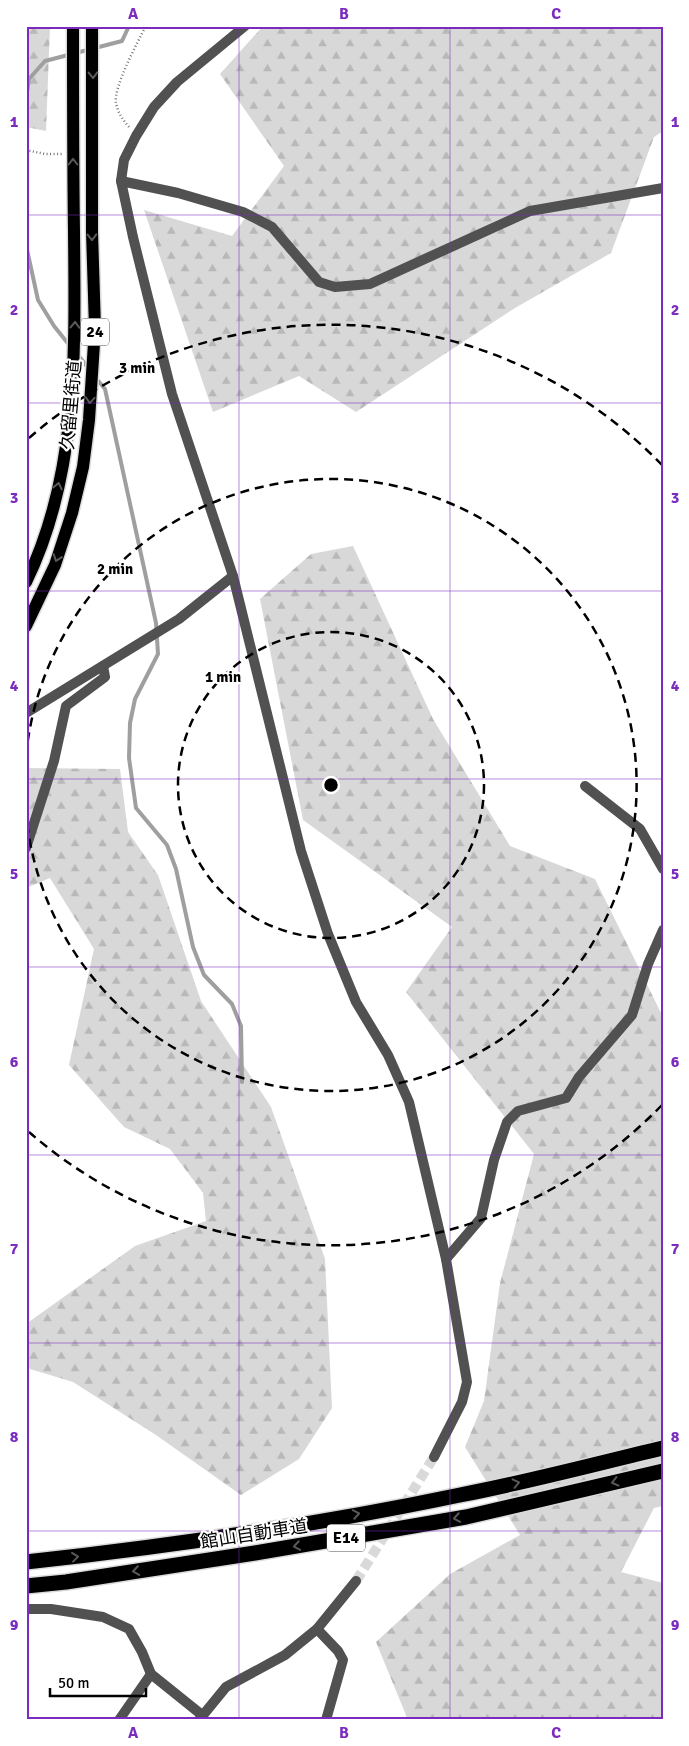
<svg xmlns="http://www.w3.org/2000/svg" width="689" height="1746" font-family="Signika,'Noto Sans JP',sans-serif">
	<defs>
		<pattern id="forest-firs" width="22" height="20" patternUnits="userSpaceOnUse" patternTransform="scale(1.25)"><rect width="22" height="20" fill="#d8d8d8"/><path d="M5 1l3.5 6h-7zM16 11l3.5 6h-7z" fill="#b8b8b8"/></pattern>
	</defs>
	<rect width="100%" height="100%" fill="#fff"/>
	<g fill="url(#forest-firs)">
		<path d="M26 26H50L46 131 26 127Z"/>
		<path d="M263 26H663V131L654 137 611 253 515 308 356 412 299 376 213 412 144 210 232 236 284 166 220 74Z"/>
		<path d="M353 546 433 719 510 846 595 879 663 1017V1506L654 1508 621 1572 663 1583V1720H408L376 1642 450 1574 520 1535 465 1447 484 1401 500 1283 534 1154 406 992 452 927 303 820 260 599 311 554Z"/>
		<path d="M26 768 120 769 128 832 158 875 201 1001 271 1107 325 1259 332 1408 299 1459 241 1495 156 1435 73 1382 30 1369 26 1360V1324L135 1246 206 1221 203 1193 170 1149 124 1127 69 1065 94 949 50 878 26 888Z"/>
	</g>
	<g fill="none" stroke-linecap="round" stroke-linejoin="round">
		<g stroke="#9f9f9f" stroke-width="4">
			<path d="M26 99 29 79 45 61 122 41 129 26"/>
			<path d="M26 245 38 300 54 326 70 346"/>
			<path d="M78 355 89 369"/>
			<path d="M95 377 105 389 156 623 158 654 135 699 130 723 129 758 136 808 167 845 176 869 193 947 204 975 232 1004 241 1026 242 1082"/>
		</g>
		<path stroke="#d9d9d9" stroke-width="10" stroke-dasharray="10 5" stroke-linecap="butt" d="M356 1581 434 1457"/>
		<g stroke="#dbdbdb" stroke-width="15">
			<g id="primary">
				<path d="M26 582C79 474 75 349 74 231 73 163 73 95 73 26"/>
				<path d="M26 626 55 565 72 513 83 467 89 420 95 328 92 232V26"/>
			</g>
		</g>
		<g stroke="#dbdbdb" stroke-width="18">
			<g id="motorway">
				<path d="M26 1562C171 1546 317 1525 460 1495 528 1482 595 1464 663 1448"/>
				<path d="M26 1586 66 1582 255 1553 466 1517 663 1471"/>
			</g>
		</g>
		<g stroke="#737373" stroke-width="2.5" stroke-dasharray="1 2.5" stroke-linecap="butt">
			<path d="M129 127C123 120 118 113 116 103 113 88 138 41 146 26"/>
			<path d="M26 150 45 154H62"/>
		</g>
		<g stroke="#515151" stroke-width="10">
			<path d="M26 713 179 619 233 576"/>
			<path d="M585 786 640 829 663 869"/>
			<path d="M26 848 54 761 66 706 105 677 103 666"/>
			<path d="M446 1259 481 1218 494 1160 507 1122 518 1111 566 1098 579 1077 632 1015 648 964 663 930"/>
			<path d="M434 1457 462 1402 467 1382 446 1259 409 1102 388 1055 356 1002 328 934 301 851 233 576 172 394 133 237 121 181 178 193 243 212 272 227 319 282 335 287 370 284 530 211 663 188"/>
			<path d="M26 1609H51L103 1617 129 1629 142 1652 151 1674 202 1715"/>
			<path d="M317 1629 338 1651 343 1660 326 1720"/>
			<path d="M119 1720 151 1674"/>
			<path d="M199 1720 226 1687 285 1655 317 1629 356 1581"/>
		</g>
		<path stroke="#515151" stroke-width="10" d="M121 181 124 160 136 136 154 107 177 82 245 26"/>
		<use href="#primary" stroke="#000" stroke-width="12"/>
		<use href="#motorway" stroke="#000" stroke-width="15"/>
	</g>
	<defs><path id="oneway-chevron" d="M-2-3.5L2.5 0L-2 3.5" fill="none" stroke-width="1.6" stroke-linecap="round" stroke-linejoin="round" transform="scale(1.25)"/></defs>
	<g stroke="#595959">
		<use href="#oneway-chevron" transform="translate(93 75) rotate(89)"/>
		<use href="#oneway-chevron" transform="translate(73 162) rotate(-90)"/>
		<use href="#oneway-chevron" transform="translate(92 237) rotate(89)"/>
		<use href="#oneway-chevron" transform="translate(75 325) rotate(-89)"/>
		<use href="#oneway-chevron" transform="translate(90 400) rotate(94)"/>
		<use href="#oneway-chevron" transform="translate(58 486) rotate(-78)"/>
		<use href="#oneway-chevron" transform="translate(57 558) rotate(109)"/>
		<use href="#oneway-chevron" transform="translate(615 1482) rotate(166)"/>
		<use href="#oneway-chevron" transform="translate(516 1483) rotate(-13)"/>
		<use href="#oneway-chevron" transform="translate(356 1514) rotate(-10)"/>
		<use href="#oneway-chevron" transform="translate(457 1518) rotate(170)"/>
		<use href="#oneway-chevron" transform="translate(297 1546) rotate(170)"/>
		<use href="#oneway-chevron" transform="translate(75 1557) rotate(-7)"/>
		<use href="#oneway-chevron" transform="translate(136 1571) rotate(171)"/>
	</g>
	<path fill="none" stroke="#7b2cbf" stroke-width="1" stroke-opacity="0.55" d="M239 26V1720M450 26V1720M26 215H663M26 403H663M26 591H663M26 779H663M26 967H663M26 1155H663M26 1343H663M26 1531H663"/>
	<g fill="none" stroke="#000" stroke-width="2.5" stroke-dasharray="9 6">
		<circle cx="331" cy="785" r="153"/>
		<path d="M26 756A306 306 0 1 1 26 814"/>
		<path d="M662 1105A460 460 0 0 1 29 1132M29 438A460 460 0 0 1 662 465"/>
	</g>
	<g text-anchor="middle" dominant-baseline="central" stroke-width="4.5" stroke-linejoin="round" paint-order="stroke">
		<g fill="#fff" stroke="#4c4c4c" stroke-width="1">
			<rect x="81" y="318.5" width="28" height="27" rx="4"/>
			<rect x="327" y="1524.5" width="38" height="27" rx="4"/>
		</g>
		<g font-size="16" font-weight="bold" fill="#000">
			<text x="95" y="332">24</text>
			<text x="346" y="1538">E14</text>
		</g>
		<g font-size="18" fill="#000" stroke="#fff">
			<text transform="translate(71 405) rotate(-85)">久留里街道</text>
			<text transform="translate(254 1534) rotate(-9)">館山自動車道</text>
		</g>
	</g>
	<circle cx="331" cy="785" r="8" fill="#000" stroke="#fff" stroke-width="2.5"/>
	<g font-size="15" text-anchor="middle" font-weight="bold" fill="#000" stroke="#fff" stroke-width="4.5" stroke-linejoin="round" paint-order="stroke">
		<text x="137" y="373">3 min</text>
		<text x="115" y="574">2 min</text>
		<text x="223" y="682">1 min</text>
	</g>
	<rect width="689" height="1746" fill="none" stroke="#ffffff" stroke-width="55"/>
	<path d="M50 1688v8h96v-8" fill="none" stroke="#000000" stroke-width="2.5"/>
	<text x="58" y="1688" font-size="15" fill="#000000" stroke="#ffffff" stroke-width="4" paint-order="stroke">50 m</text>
	<rect x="28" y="28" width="634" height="1690" fill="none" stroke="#7b2cbf" stroke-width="2"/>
	<g font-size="16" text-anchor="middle" font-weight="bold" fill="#7b2cbf">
		<text x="133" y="19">A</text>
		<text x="344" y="19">B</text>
		<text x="556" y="19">C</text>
		<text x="14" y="127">1</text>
		<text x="675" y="127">1</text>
		<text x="14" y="315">2</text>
		<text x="675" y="315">2</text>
		<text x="14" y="503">3</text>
		<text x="675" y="503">3</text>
		<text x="14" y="691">4</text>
		<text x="675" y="691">4</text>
		<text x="14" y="879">5</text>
		<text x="675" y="879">5</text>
		<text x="14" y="1067">6</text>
		<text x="675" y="1067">6</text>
		<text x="14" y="1254">7</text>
		<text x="675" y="1254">7</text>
		<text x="14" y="1442">8</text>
		<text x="675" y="1442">8</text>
		<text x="14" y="1630">9</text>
		<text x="675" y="1630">9</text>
		<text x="133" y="1738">A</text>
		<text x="344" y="1738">B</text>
		<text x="556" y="1738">C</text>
	</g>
</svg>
